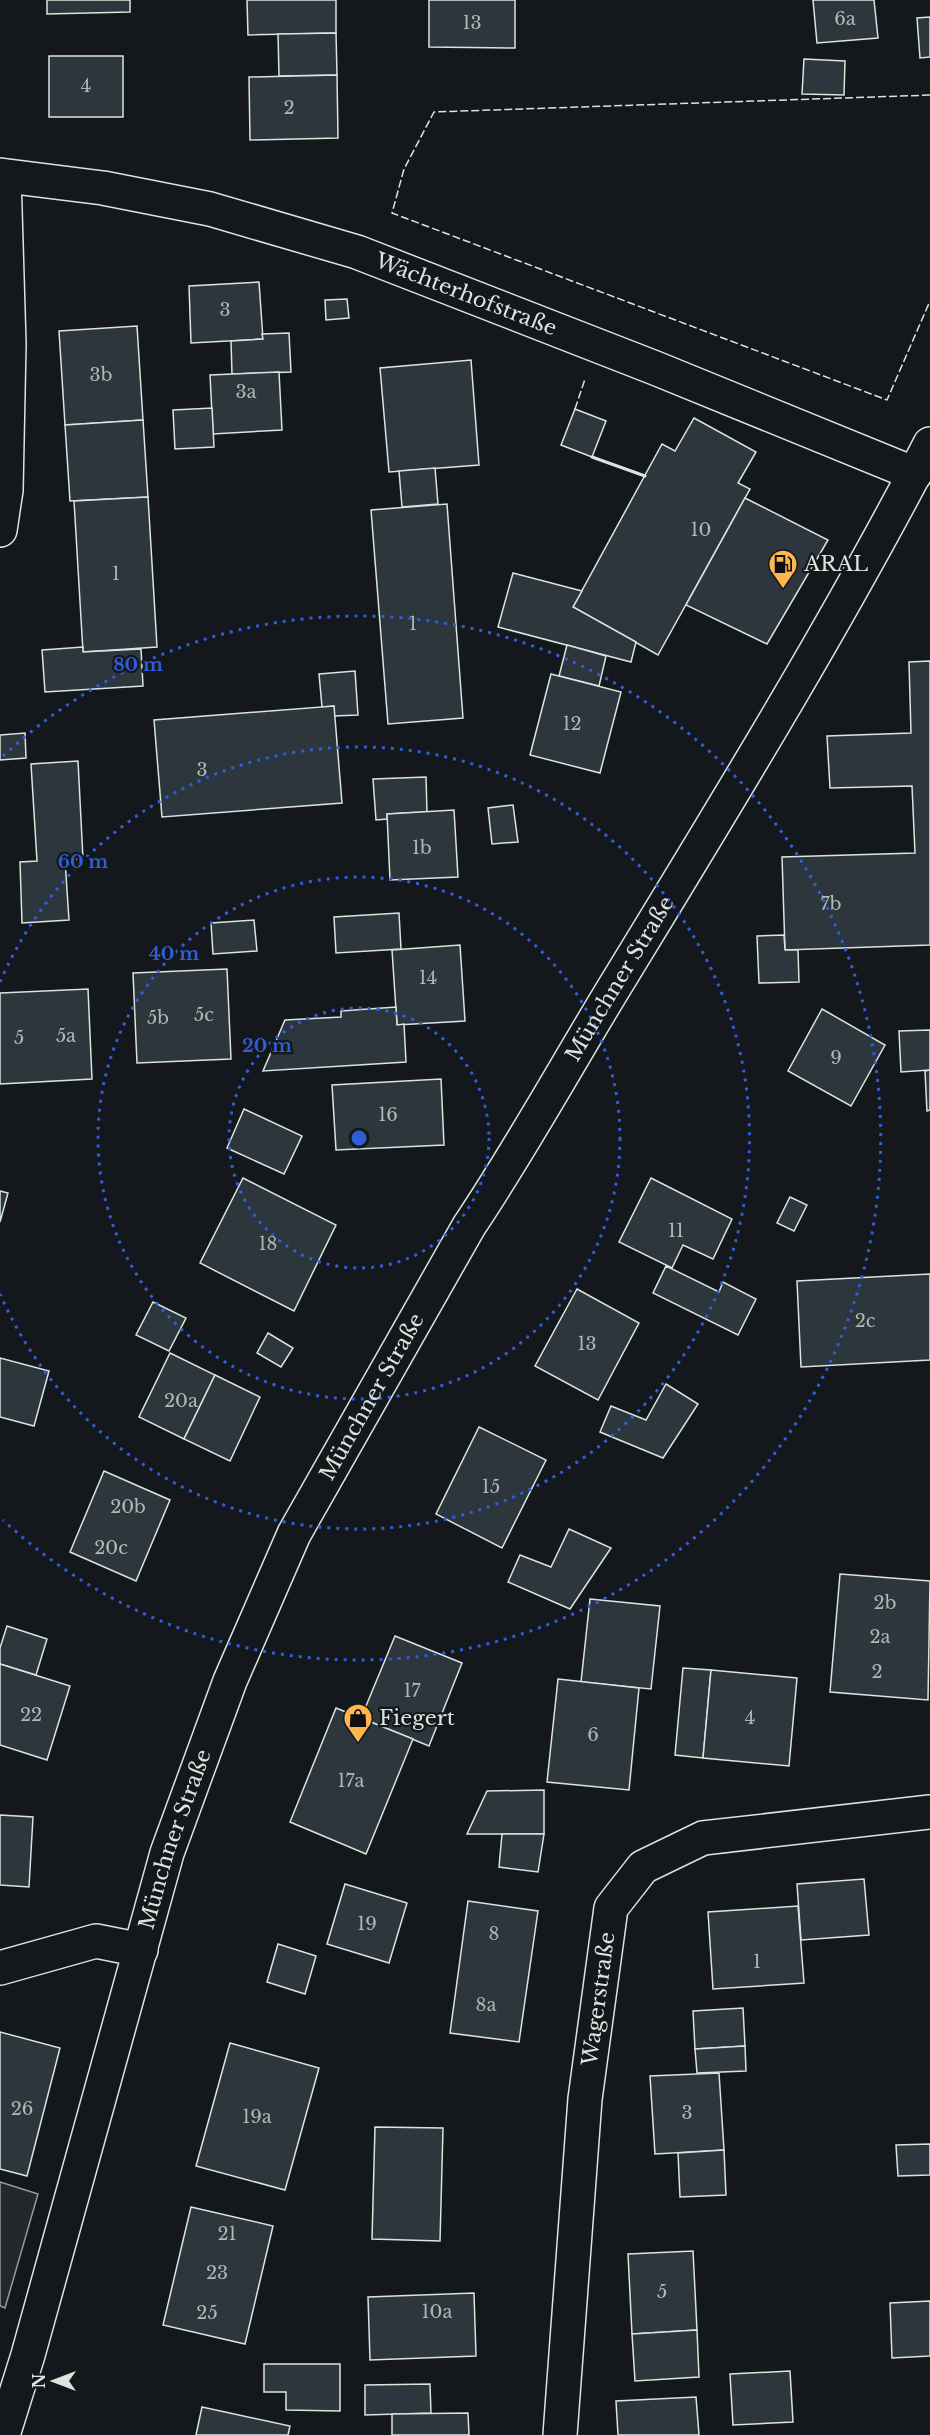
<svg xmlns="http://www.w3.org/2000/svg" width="930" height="2435" font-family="'Libre Baskerville',serif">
	<rect width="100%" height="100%" fill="#14181c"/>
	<path fill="#24282b" stroke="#939e99" stroke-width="1.5" d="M0 2182 38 2194 5 2308 0 2306Z"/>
	<g fill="#2c363c" stroke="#d8e6dc" stroke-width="1.5">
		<path d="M47 0H130V12L47 14Z"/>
		<path d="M247 0H336V33L248 35Z"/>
		<path d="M429 0H515V48L429 47Z"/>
		<path d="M813 0H874L878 38 817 43Z"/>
		<path d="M930 17V57L920 58 917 18Z"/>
		<path d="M336 33 337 75 279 76 278 34Z"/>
		<rect x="49" y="56" width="74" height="61"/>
		<path d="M804 59 845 61 844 95 802 94Z"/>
		<path d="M337 75 338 138 250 140 249 77Z"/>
		<path d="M259 282 263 339 191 343 189 286Z"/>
		<path d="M347 299 349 318 326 320 325 300Z"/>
		<path d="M137 326 143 420 65 425 59 331Z"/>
		<path d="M289 333 291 372 232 374 231 341 263 339 262 334Z"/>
		<path d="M471 360 479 465 389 472 380 368Z"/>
		<path d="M279 372 282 430 213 434 210 375Z"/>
		<path d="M212 408 214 447 175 449 173 410Z"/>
		<path d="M575 409 606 421 592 457 561 445Z"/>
		<path d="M694 418 756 452 738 483 750 489 658 655 573 607 662 444 675 451Z"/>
		<path d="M143 420 148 497 70 501 65 425Z"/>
		<path d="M435 468 438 504 402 507 399 471Z"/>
		<path d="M148 497 157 647 83 652 74 501Z"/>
		<path d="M745 498 828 540 767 644 686 605Z"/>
		<path d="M447 504 463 718 388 724 371 510Z"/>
		<path d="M513 573 582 591 573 607 636 642 631 662 498 627Z"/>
		<path d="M567 645 606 656 599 686 559 676Z"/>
		<path d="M83 647V652L141 649 143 686 45 692 42 650Z"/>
		<path d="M930 661V945L785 950 782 857 915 853 912 786 830 788 827 736 911 733 909 662Z"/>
		<path d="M355 671 358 715 334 716V706L322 707 319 674Z"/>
		<path d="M551 674 621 692 600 773 530 755Z"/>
		<path d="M334 706 342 803 162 817 154 720Z"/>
		<path d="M25 733 26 758 0 760V735Z"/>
		<path d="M78 761 83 859 65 860 69 920 22 923 20 862 37 861 31 764Z"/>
		<path d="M426 777 427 812 387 814V819L376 820 373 779Z"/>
		<path d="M513 805 518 842 492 844 488 808Z"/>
		<path d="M454 810 458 877 390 880 387 814Z"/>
		<path d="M399 913 401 949 336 953 334 917Z"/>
		<path d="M254 920 257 951 213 954 211 923Z"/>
		<path d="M784 935 785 950H798L799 982 759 983 757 936Z"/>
		<path d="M460 945 465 1021 397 1025 392 950Z"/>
		<path d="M227 969 231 1059 137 1063 133 973Z"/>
		<path d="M88 989 92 1079 0 1084V993Z"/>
		<path d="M396 1007 397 1025 404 1024 406 1062 263 1071 285 1020 341 1017V1011Z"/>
		<path d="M822 1009 885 1045 851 1106 788 1071Z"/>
		<path d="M930 1030V1070L901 1072 899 1031Z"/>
		<path d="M930 1070V1110L927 1111 925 1071Z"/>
		<path d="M441 1079 444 1145 336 1150 332 1085Z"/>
		<path d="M244 1109 302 1136 284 1174 227 1148Z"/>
		<path d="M243 1178 336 1225 294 1311 200 1263Z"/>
		<path d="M651 1178 732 1219 713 1259 683 1245 672 1268 619 1242Z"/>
		<path d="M0 1191 8 1193 0 1222Z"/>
		<path d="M790 1197 807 1205 794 1231 777 1223Z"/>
		<path d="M666 1266 719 1292 723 1282 756 1299 738 1335 653 1293Z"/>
		<path d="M930 1274V1360L801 1367 797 1281Z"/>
		<path d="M577 1289 639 1323 598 1400 535 1366Z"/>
		<path d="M153 1302 186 1318 169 1351 136 1335Z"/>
		<path d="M268 1333 293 1348 281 1367 257 1353Z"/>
		<path d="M170 1353 215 1375 184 1439 139 1417Z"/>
		<path d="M0 1358 49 1371 34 1426 0 1417Z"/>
		<path d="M215 1375 260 1397 230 1461 184 1439Z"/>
		<path d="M666 1384 698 1404 663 1458 600 1432 611 1406 646 1420Z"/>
		<path d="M479 1427 546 1460 502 1548 436 1514Z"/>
		<path d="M104 1471 170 1500 136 1581 70 1552Z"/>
		<path d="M569 1529 611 1548 570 1609 508 1582 520 1555 551 1567Z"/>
		<path d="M840 1574 930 1581 928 1700 830 1692Z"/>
		<path d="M590 1599 660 1606 651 1689 581 1682Z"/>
		<path d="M7 1626 47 1639 36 1675 0 1664V1648Z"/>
		<path d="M395 1636 462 1663 429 1746 361 1718Z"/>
		<path d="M0 1664 70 1686 47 1760 0 1745Z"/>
		<path d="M683 1668 711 1670 703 1758 675 1755Z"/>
		<path d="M711 1670 797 1678 789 1766 703 1758Z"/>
		<path d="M558 1679 639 1688 629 1790 547 1782Z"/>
		<path d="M336 1708 413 1739 366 1854 290 1822Z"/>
		<path d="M544 1790V1834H467L487 1791Z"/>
		<path d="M0 1815 33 1817 29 1887 0 1885Z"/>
		<path d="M502 1834H544L538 1872 499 1867Z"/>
		<path d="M864 1879 869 1935 801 1940 797 1884Z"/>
		<path d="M345 1884 407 1903 389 1963 327 1944Z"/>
		<path d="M468 1901 538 1911 519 2042 450 2033Z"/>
		<path d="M798 1906 804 1983 713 1989 708 1912Z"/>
		<path d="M278 1944 316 1956 305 1994 267 1982Z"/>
		<path d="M743 2008 745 2046 695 2049 693 2011Z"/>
		<path d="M0 2032 60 2048 27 2176 0 2169Z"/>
		<path d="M230 2043 319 2068 285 2190 196 2166Z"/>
		<path d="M745 2046 746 2071 697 2073 695 2049Z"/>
		<path d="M719 2073 724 2150 655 2154 650 2076Z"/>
		<path d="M375 2127 443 2128 440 2241 372 2239Z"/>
		<path d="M930 2144V2175L898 2176 896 2145Z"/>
		<path d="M724 2150 726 2195 680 2197 678 2153Z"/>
		<path d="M191 2207 273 2226 245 2344 163 2325Z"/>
		<path d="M693 2251 697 2330 632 2334 628 2254Z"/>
		<path d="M474 2293 476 2356 370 2360 368 2297Z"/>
		<path d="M930 2301V2356L892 2358 890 2303Z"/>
		<path d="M697 2330 699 2377 635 2381 632 2334Z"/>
		<path d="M264 2364H340V2411L286 2410V2392H264Z"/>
		<path d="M790 2371 793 2422 733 2425 730 2374Z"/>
		<path d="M430 2384 431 2413 365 2415V2385Z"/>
		<path d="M696 2397 699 2435H618L616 2401Z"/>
		<path d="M202 2407 290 2426 288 2435H196Z"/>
		<path d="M468 2413 469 2435H392V2414Z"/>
	</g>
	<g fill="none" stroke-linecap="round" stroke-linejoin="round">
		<g stroke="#d8e6dc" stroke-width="36">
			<g id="minor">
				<path id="s1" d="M0 175 103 188 210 209 357 252 655 368 915 474"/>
				<path d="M0 530 6 490 9 344 4 176"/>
				<path d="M0 1968 96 1941 141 1950"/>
				<path id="s2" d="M560 2435 585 2099 611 1908 643 1867 703 1838 930 1812"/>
			</g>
		</g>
		<g stroke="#d8e6dc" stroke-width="36">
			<g id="tertiary">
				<path id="s3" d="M3 2435 28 2355 167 1853 230 1681 294 1534 469 1226C524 1144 571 1057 623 973 729 799 836 625 930 444"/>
			</g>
		</g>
		<use href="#minor" stroke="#14181c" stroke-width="33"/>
		<use href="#tertiary" stroke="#14181c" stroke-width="33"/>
		<g stroke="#d8e6dc" stroke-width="1.5" stroke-dasharray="8 3" stroke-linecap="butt">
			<path d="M930 95 434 112 404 169 392 213 887 400 930 301"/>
			<path d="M575 409 585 379"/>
		</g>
		<path stroke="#d8e6dc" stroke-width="3" d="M592 457 645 476"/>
	</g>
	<g fill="none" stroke="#305dd8" stroke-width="3" stroke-dasharray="3 6">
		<circle cx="359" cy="1138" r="130"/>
		<circle cx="359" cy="1138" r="261"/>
		<path d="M0 982A391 391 0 1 1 0 1294"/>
		<path d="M3 756A522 522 0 1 1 3 1520"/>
	</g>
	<defs>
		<g id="fuel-pin" transform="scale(1.5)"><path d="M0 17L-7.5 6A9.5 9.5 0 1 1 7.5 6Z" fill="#ffb74d" stroke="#14181c"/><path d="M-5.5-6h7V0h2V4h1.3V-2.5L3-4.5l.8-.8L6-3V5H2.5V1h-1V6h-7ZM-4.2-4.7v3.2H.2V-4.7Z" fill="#111"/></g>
		<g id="shop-pin" transform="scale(1.5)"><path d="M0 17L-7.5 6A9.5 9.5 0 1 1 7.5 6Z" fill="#ffb74d" stroke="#14181c"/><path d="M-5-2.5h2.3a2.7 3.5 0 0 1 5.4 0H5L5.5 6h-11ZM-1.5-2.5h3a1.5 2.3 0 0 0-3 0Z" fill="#111"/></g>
	</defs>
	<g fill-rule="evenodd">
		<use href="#fuel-pin" x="783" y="564"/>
		<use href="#shop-pin" x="358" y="1718"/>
	</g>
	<g text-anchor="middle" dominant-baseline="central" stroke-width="4.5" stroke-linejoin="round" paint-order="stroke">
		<g font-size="18" fill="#adbab4">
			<text x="845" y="19">6a</text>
			<text x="472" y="23">13</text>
			<text x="86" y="86">4</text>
			<text x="289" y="108">2</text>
			<text x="225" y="310">3</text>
			<text x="101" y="375">3b</text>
			<text x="246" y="392">3a</text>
			<text x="701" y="530">10</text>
			<text x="116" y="574">1</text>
			<text x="413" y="624">1</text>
			<text x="572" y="724">12</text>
			<text x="202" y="770">3</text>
			<text x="422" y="848">1b</text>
			<text x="831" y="904">7b</text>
			<text x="428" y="978">14</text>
			<text x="204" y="1015">5c</text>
			<text x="158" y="1018">5b</text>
			<text x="66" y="1036">5a</text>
			<text x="19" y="1038">5</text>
			<text x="836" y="1058">9</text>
			<text x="388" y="1115">16</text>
			<text x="676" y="1231">11</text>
			<text x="268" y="1244">18</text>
			<text x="865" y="1321">2c</text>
			<text x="587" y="1344">13</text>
			<text x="181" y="1401">20a</text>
			<text x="491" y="1487">15</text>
			<text x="128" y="1507">20b</text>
			<text x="111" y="1548">20c</text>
			<text x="885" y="1603">2b</text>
			<text x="880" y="1637">2a</text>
			<text x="877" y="1672">2</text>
			<text x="412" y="1691">17</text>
			<text x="31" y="1715">22</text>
			<text x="750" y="1718">4</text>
			<text x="593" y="1735">6</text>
			<text x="351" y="1781">17a</text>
			<text x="367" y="1924">19</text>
			<text x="494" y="1934">8</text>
			<text x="757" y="1962">1</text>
			<text x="486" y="2005">8a</text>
			<text x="22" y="2109">26</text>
			<text x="687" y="2113">3</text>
			<text x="257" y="2117">19a</text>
			<text x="227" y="2234">21</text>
			<text x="217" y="2273">23</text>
			<text x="662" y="2292">5</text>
			<text x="437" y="2312">10a</text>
			<text x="207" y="2313">25</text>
		</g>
		<g font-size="21" fill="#d8e6dc" stroke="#14181c">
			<text stroke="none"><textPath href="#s1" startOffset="483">Wächterhofstraße</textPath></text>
			<text stroke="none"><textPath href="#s3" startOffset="1592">Münchner Straße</textPath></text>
			<text stroke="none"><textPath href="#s3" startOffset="1106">Münchner Straße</textPath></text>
			<text stroke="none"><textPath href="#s3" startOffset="620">Münchner Straße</textPath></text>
			<text stroke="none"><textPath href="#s2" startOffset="438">Wagerstraße</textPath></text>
		</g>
		<g font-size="21" fill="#d8e6dc" stroke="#14181c" text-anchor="start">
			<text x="804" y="564">ARAL</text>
			<text x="379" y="1718">Fiegert</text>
		</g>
	</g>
	<circle cx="359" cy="1138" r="9" fill="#305dd8" stroke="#14181c" stroke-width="3"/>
	<g font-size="18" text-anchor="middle" font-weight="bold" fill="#305dd8" stroke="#14181c" stroke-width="4.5" stroke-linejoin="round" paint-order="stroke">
		<text x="138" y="671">80 m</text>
		<text x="83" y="868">60 m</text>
		<text x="174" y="960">40 m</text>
		<text x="267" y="1052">20 m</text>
	</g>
	<g transform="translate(54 2381) rotate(270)" stroke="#14181c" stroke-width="4.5" paint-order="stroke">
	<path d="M0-4.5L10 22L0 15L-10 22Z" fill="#d8e6dc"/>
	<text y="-9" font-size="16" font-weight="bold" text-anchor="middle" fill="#d8e6dc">N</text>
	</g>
</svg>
